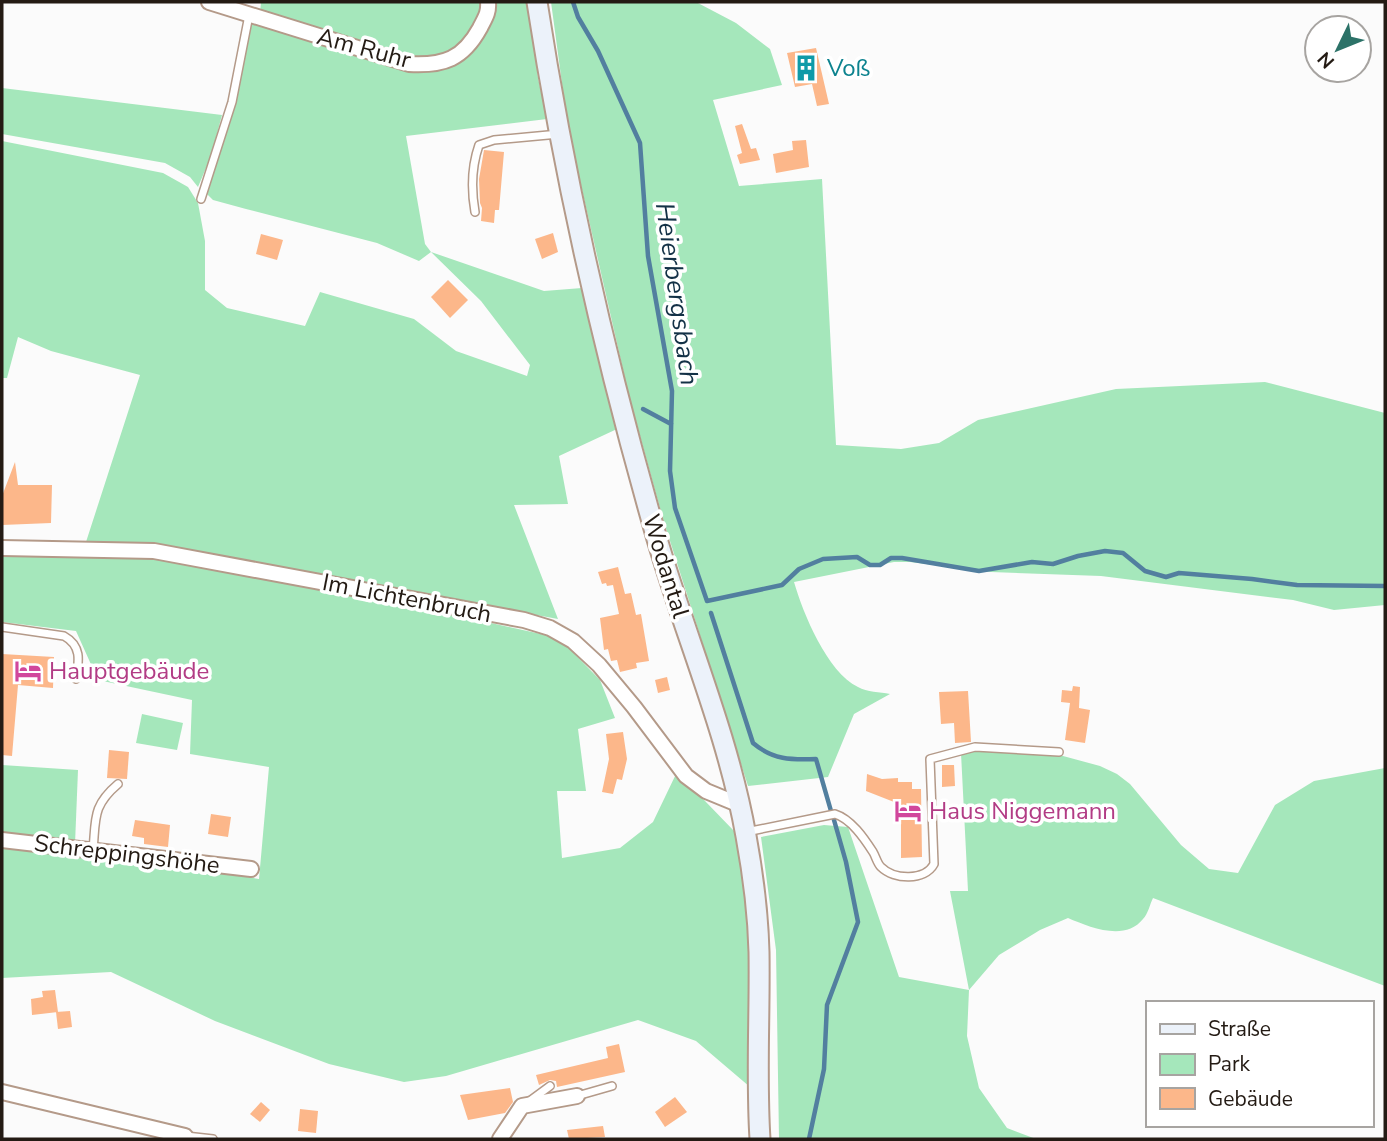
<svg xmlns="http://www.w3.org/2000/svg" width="1387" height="1141" font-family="'Nunito Sans',sans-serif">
	<rect width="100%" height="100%" fill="#fbfbfb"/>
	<g fill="#a5e7bb">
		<path d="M261 2H484L485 11 466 43 452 54 410 60 260 14Z"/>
		<path d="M492 2H529L538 78 547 119 406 136 425 244 431 252 544 291 582 288 617 429 559 456 568 504 514 505 558 619 151 543 86 542 140 375 51 351 18 337 7 378H2V141L163 173 188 187 198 203 205 241V290L227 308 305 326 320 292 414 319 456 351 527 376 530 365 481 301 431 252 419 261 377 243 246 209 213 200 207 194V186C228 131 242 79 251 20L408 66 455 61Z"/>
		<path d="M551 2H696L736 23 770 49 782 85 713 100 739 186 822 179 836 445 901 449 939 443 978 420 1116 389 1265 382 1385 413V605L1334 610 1293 600 1101 576 991 572 910 562H894L794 582C803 613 827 672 858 687 867 692 880 692 890 694L854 714 828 777 748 786 663 519 629 396 568 128Z"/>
		<path d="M2 88 222 115 211 156 198 187 190 177 165 163 2 134Z"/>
		<path d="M2 553 152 556 419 607 559 638 600 680 615 718 578 729 586 791H557L562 858 620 848 653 822 677 772 735 832 749 918 752 1025 750 1087 696 1041 638 1020 446 1076 404 1082 329 1064 215 1021 111 972 2 978V846L168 864 259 879 269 767 190 754 192 700 98 680 76 631 2 622Z"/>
		<path d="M142 714 183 723 177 750 136 743Z"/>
		<path d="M976 750 1052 753 1100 766 1117 774 1130 784 1181 845 1209 869 1238 873 1275 805 1314 781 1385 768V986L1153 898C1150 904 1148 914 1143 919 1125 942 1089 927 1068 918L1040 930 999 955 969 990 950 891H968L961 753Z"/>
		<path d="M2 765 78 770 75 844 2 837Z"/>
		<path d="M824 825 848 827 899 977 969 990 967 1036 979 1088 1007 1128 1036 1139H779L776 950 761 837Z"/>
	</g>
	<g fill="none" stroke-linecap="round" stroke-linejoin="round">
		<g stroke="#527f9f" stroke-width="4.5">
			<path d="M573 2 578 17 598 51 640 143 648 256 672 391 670 471 675 508 707 601 782 585 799 569 823 559 857 557 870 565H880L891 558H902L979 571 1032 562 1053 564 1078 556 1105 551 1123 553 1145 571 1166 577 1179 573 1252 579 1297 585 1385 586"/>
			<path d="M643 409 671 424"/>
			<path d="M711 613 753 743C773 760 791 760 816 759L831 811"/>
			<path d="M809 1139 824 1069 827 1005 858 922 846 862 834 820"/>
		</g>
	</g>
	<g fill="#fcb78a">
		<path d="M816 48 829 104 817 106 812 84 795 87 787 53Z"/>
		<path d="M742 124 751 149 756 148 760 160 740 164 737 155 742 153 735 126Z"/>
		<path d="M806 140 809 167 776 173 773 154 793 150 792 141Z"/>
		<path d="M484 150 504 152 499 210H495L494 223 481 221 482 208 480 203 479 179Z"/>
		<path d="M553 233 558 252 542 259 535 239Z"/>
		<path d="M261 234 283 240 277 260 256 254Z"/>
		<path d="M448 280 468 300 450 318 431 297Z"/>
		<path d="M15 462 18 485H52L51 523 2 525V496Z"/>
		<path d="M618 567 625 594 631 593 636 615 641 614 649 661 636 663 637 668 620 672 617 660 611 661 608 649 604 650 600 618 619 614 613 585 607 586 606 583 602 584 598 572Z"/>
		<path d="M2 654 54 657 53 688 18 685 12 756 2 755Z"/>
		<path d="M667 677 670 690 658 693 655 680Z"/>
		<path d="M1073 686 1080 687 1079 708 1090 710 1085 743 1065 740 1070 703 1061 702 1062 690 1072 691Z"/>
		<path d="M968 691 971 742 955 743 954 723 941 724 939 692Z"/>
		<path d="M623 732 627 759 622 780 617 779 613 794 602 792 609 759 606 734Z"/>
		<path d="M109 750 129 752 127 779 107 778Z"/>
		<path d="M942 765H954L955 786 942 787Z"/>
		<path d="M867 774 882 779 898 778V782H912V789H921L922 857 901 858V820H894V802L866 791Z"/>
		<path d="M211 814 231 817 228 837 208 834Z"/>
		<path d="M135 820 170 825 168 847 144 844V838L132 836Z"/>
		<path d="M55 990 58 1012 32 1015 31 999 43 997 42 991Z"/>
		<path d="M70 1011 72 1027 58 1029 56 1012Z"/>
		<path d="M619 1044 625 1072 557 1087 556 1081 550 1080 539 1085 536 1075 608 1058 606 1047Z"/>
		<path d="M510 1088 513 1102 505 1113 468 1120 460 1095Z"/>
		<path d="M675 1097 687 1112 665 1127 655 1112Z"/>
		<path d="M261 1102 270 1110 260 1122 250 1114Z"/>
		<path d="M300 1109 318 1111 316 1133 298 1131Z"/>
		<path d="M603 1126 605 1137 569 1139 567 1130Z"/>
	</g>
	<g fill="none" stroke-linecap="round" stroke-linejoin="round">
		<g stroke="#b49a89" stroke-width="10">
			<g id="service">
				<path d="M201 199 232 102 249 15"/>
				<path d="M475 212C471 189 471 168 479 145L494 140 559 134"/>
				<path d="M2 627 64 636C82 646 79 661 76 679"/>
				<path d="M746 832 835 814C851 819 864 838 873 852 876 857 877 863 881 867 894 880 925 881 934 864L930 759 975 747 1059 752"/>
				<path d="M93 850C96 819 92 806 118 784"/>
				<path d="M577 1096 612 1086"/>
				<path d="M531 1100 550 1086"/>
				<path d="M186 1136 213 1139"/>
			</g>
		</g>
		<g stroke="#b49a89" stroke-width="18">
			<g id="minor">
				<path d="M209 2 409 64C444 66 463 59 480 28 485 18 489 13 488 2"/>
				<path d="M2 548 154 551 524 620 550 628 573 641 599 665 634 707 686 776 706 791 740 805"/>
				<path d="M2 840 251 869"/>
				<path d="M2 1092 185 1136 187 1139"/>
				<path d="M500 1139 522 1106 577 1096"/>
			</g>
		</g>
		<g stroke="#b49a89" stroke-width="23">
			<path id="secondary" d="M537 2C565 183 606 362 657 539 686 638 728 734 746 836 753 874 758 913 759 952 760 1014 756 1077 760 1139"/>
		</g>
		<use href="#service" stroke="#fff" stroke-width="7"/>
		<use href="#minor" stroke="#fff" stroke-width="14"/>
		<use href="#secondary" stroke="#ecf2fa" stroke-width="19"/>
	</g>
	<defs>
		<g id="building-bare" transform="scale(2.1)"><path d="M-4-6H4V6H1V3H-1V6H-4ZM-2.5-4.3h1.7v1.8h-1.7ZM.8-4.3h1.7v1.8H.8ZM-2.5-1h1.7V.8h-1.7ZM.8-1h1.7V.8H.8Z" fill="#0f9aa8" stroke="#fff" stroke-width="2.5" paint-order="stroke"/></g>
		<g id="hotel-bare" transform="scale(2.1)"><path d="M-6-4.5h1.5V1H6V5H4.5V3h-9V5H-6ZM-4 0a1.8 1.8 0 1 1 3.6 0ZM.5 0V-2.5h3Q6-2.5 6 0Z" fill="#d1479c" stroke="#fff" stroke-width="2.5" paint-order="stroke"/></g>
	</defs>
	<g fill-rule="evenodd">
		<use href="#building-bare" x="806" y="68"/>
		<use href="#hotel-bare" x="28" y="671"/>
		<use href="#hotel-bare" x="908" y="811"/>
	</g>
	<g text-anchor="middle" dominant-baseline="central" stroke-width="7" stroke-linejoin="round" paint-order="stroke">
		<g font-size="24" fill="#241b14" stroke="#fff">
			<text transform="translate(364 48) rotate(15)">Am Ruhr</text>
			<text transform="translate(666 566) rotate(73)">Wodantal</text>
			<text transform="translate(407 598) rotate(11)">Im Lichtenbruch</text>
			<text transform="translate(127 854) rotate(7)">Schreppingshöhe</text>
		</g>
		<g font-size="24" fill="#0d838f" stroke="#fff" text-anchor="start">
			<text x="827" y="68">Voß</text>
		</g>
		<g font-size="24" fill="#b23c85" stroke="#fff" text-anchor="start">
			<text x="49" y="671">Hauptgebäude</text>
			<text x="929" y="811">Haus Niggemann</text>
		</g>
		<g font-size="26" font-style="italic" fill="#133146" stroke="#fff">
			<text transform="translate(677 294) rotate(82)">Heierbergsbach</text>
		</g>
	</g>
	<rect width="1387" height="1141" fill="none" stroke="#241b14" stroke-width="7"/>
	<rect x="1146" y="1001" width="228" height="126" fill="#ffffff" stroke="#a7a4a1" stroke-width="2"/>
	<rect x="1160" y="1024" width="35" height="10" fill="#ecf2fa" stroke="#a7a4a1" stroke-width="2"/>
	<text x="1208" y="1036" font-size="21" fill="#241b14">Straße</text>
	<rect x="1160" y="1054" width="35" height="21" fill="#a5e7bb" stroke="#a7a4a1" stroke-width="2"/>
	<text x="1208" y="1071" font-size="21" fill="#241b14">Park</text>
	<rect x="1160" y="1088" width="35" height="21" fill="#fcb78a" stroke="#a7a4a1" stroke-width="2"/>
	<text x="1208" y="1106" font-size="21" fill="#241b14">Gebäude</text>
	<g transform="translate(1338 49) rotate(227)"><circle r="33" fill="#ffffff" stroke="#a7a4a1" stroke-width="2"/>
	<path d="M0-5L12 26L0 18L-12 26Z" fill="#2c7268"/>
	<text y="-10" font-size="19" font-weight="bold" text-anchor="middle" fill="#241b14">N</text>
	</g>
</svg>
